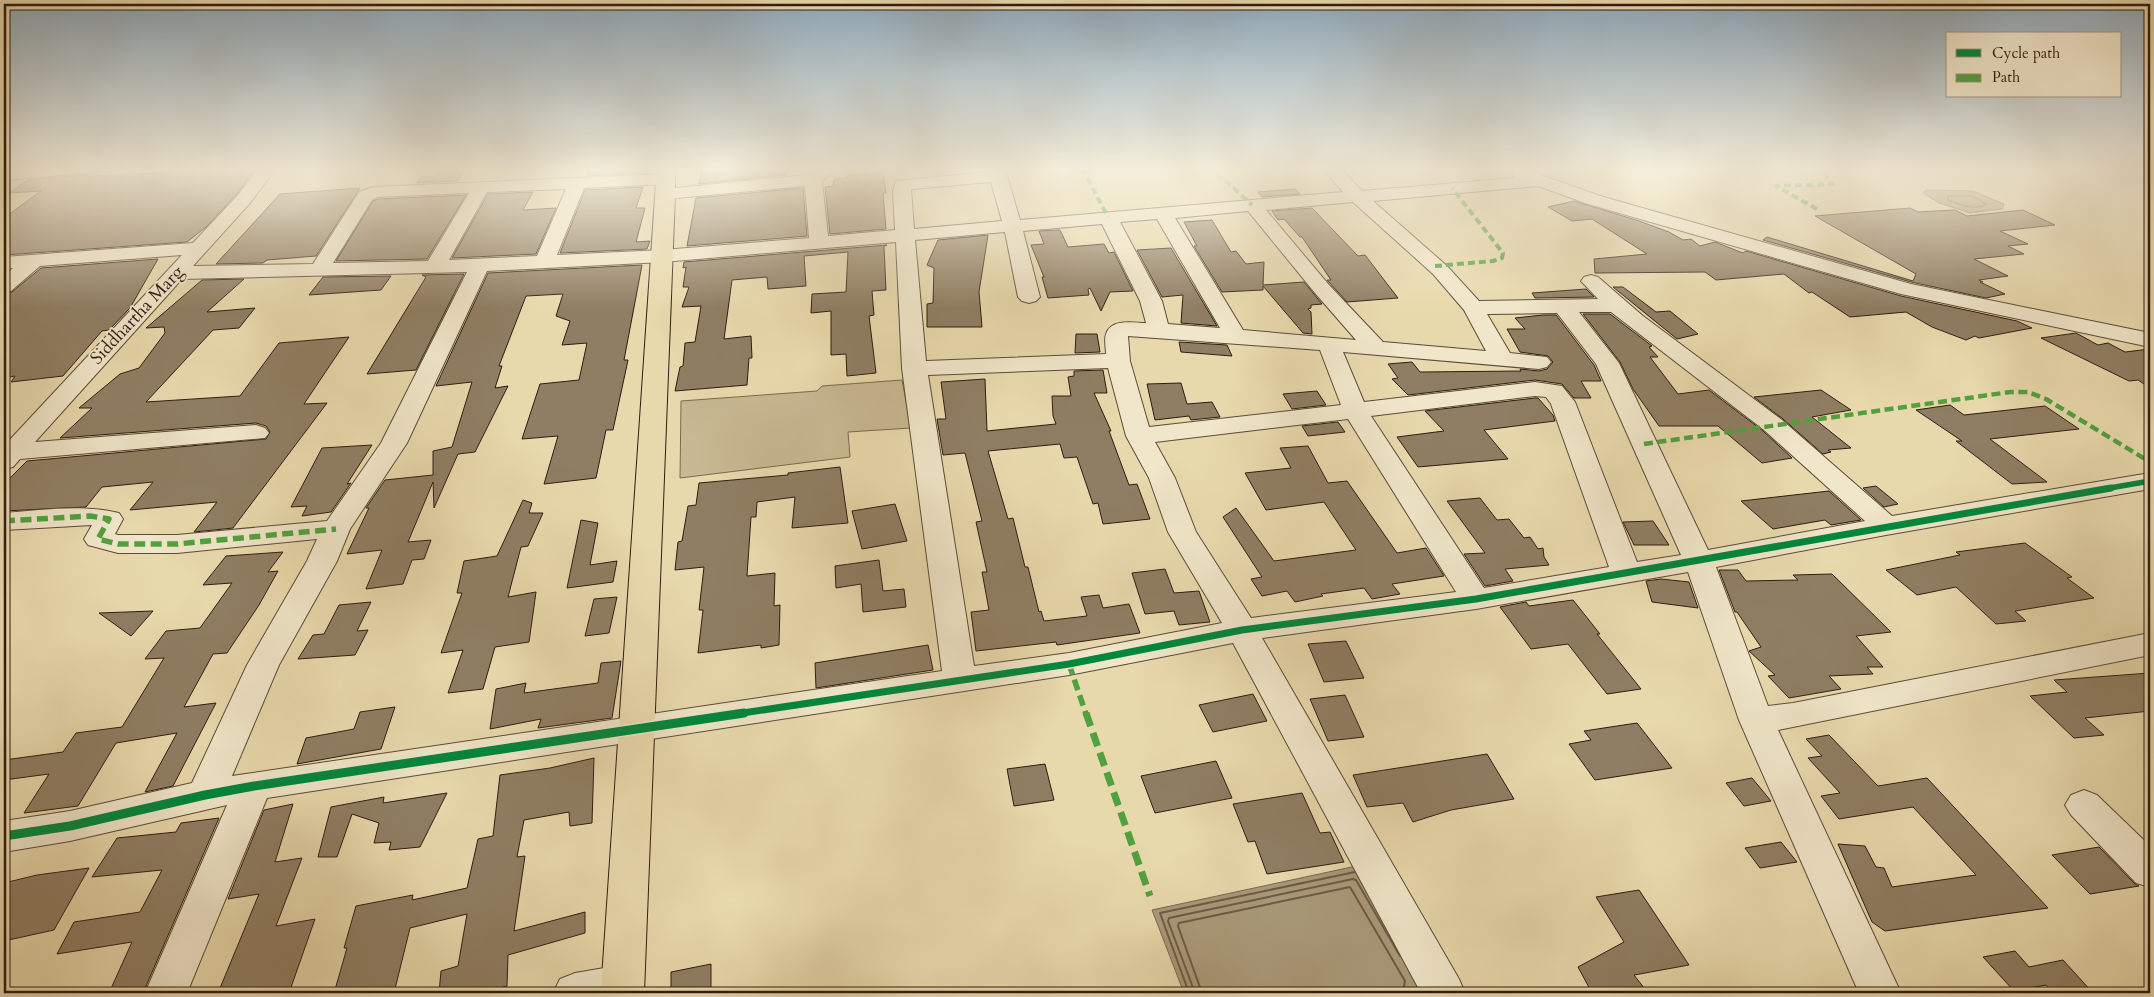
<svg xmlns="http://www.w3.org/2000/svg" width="2154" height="997" font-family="Cardo,serif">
	<rect width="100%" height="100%" fill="#e8d9ac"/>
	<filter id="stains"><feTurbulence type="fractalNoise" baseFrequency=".004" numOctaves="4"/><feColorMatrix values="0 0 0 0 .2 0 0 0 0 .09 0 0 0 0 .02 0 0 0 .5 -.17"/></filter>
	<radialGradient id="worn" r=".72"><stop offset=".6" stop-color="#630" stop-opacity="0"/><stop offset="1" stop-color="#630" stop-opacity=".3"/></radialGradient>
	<path fill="#c8b992" stroke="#7b6a52" d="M902 380 911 428 848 432 850 457 680 478 681 401 817 391 822 386Z"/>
	<g fill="#a99978" stroke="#786750">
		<path d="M1926 190 1973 191 2004 204 2002 209 1970 213 1939 203 1923 193Z"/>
		<path d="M1361 865 1431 989 1412 993H1184L1152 910Z"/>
	</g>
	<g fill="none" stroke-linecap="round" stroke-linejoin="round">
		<path stroke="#6c5a46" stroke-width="1" d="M1949 196H1972L1987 204C1974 211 1961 205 1948 200Z"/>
		<g stroke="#6c5a46" stroke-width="2">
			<path d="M1189 993 1160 913 1355 872"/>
			<path d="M1195 993 1168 921 1169 918 1353 879 1356 880 1400 956"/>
			<path d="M1202 993 1178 926 1179 923 1350 887 1405 981 1403 993"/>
		</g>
	</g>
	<g fill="#8f7e63" stroke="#2e1c13">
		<path d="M96 168H107L96 176 256 168 237 194 206 227 187 242 4 255V218L41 191 9 193 28 180 92 174Z"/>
		<path d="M443 168H466L458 181 417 183 421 177 437 176Z"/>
		<path d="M597 168H650L648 173 587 176 590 171 597 170Z"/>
		<path d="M702 168H723L724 170 788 169 786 175 699 184Z"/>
		<path d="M867 168H882L886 193H883L886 229 830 234 825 187 833 186 834 179 847 178 848 175H865Z"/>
		<path d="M643 187 636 208H645L636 242 650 241 647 249 560 253 585 190Z"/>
		<path d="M360 188 316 256 267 260 263 263 216 264 280 194Z"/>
		<path d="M803 188 807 236 687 246 696 198Z"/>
		<path d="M1295 189 1300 194 1262 197 1258 192Z"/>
		<path d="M533 192 523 210 556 208 536 254 452 258 488 194Z"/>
		<path d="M466 195 427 259 336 261 373 201 378 199Z"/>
		<path d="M1574 201 1639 221 1669 232 1683 240 1691 239 1700 246 1715 242 1743 253 1746 251 1901 296 2017 321 2032 328 1979 338 1975 336 1966 340 1932 327 1906 312 1850 317 1812 292 1809 293 1784 274 1716 280 1705 272 1595 273 1594 259 1647 254 1592 219 1572 221 1548 207Z"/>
		<path d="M1312 208 1358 256 1365 255 1398 298 1347 302 1327 280H1331L1302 237H1300L1284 219 1278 220 1272 211Z"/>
		<path d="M1910 208 1918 212 1955 210 1967 216 2023 210 2055 225 2000 231 2028 244 2008 246 2024 254 1974 259 2008 276 1979 280 1983 282H1980L2005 294 1986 298 1911 282 1763 240 1767 237 1913 281 1916 274 1815 216Z"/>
		<path d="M1212 220 1231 252 1236 251 1246 264 1264 262 1263 285 1304 282 1322 304 1311 305V308L1308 309 1311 312 1312 334 1303 333 1263 286V290L1222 292 1194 246H1197L1184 222Z"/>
		<path d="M1060 230 1068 247 1104 244 1109 253 1114 252 1133 291 1110 292 1101 311 1090 288 1088 289 1089 295 1048 298 1042 277H1044L1031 245 1044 244 1039 231Z"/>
		<path d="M988 235 979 292 982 327H927V304L933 303 934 268 927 265 938 240Z"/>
		<path d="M887 245 884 246 886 290 872 291 874 315 869 316 876 373 847 376 846 354 831 355V311L811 313 812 294 846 292 848 252 804 256 806 286 768 289 767 277 732 280 724 339 751 336 752 358H749L747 385 675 391 680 367 683 366 685 343 695 342 701 306 682 307 689 287H683L686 267 683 268 684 262Z"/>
		<path d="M1171 248 1217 326 1181 323 1183 295 1162 297 1137 250Z"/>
		<path d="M158 259 130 308 109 330 102 331 63 376 11 382 15 376 4 378V295L12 292 41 268Z"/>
		<path d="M642 265 624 360H628L613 430H606L596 478 544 484 558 436 522 439 540 384 579 380 587 343 562 345 570 321 556 316 563 294 526 296 499 366H502L495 388 508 386 475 452 458 454 434 508 433 482 408 542 431 540 424 559 412 560 403 584 366 589 382 550 347 554 369 508H366L385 480 433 475V451L452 447 472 382 436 386 488 273Z"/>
		<path d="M464 274 416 370 367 374 426 277 422 275Z"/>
		<path d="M391 276 381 290 309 295 323 277Z"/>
		<path d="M244 279 207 312 255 308 239 328 213 330 146 402 240 396 279 343 349 337 304 404 327 403 233 528 194 532 217 502 130 510 153 482 102 487 86 507 4 511V484L27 461 266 439 270 432 266 426 256 423 60 438 92 408H79L120 374 139 368 165 333 164 327 146 328 202 280Z"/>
		<path d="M1613 287H1623L1656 312 1670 311 1698 334 1677 339Z"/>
		<path d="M1586 289 1594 297 1535 298 1532 293Z"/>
		<path d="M1583 314H1610L1652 346 1649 347 1658 357H1650L1678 394 1709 390 1763 431 1792 458 1762 463 1718 426H1659L1633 389 1620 362Z"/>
		<path d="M1543 315H1556L1594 365 1601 381H1581L1591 398H1574L1562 384 1535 380 1408 395 1392 379 1398 378 1388 364 1412 362 1420 372 1521 371 1520 369 1539 371 1547 369 1553 362 1548 356 1520 352 1507 329H1525L1515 318Z"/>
		<path d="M2076 333 2098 345 2108 343 2125 352 2150 349V388L2138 380 2129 381 2041 338Z"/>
		<path d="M1076 334H1097L1100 352 1075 353Z"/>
		<path d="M1179 342 1227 345 1232 356 1181 352Z"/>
		<path d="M1103 370 1107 393H1094L1111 431H1109L1129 485 1137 484 1150 519 1103 524 1098 503 1093 504 1077 457 1064 458 1060 444 988 451 1008 519 1013 518 1025 567H1028L1039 612 1041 611 1044 621 1087 616 1081 597 1099 595 1103 608 1129 604 1140 633 1057 645 1056 642 976 651 971 612 989 610 982 572H987L976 522 982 521 965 453 943 455 937 419H946L941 382 985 379 987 431 1056 424 1053 416 1052 396H1071L1068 377 1074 376V371Z"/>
		<path d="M1181 383 1187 404 1212 402 1220 417 1191 420 1189 416 1155 420 1147 384Z"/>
		<path d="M1821 390 1851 410 1812 417 1851 448 1828 450 1831 452 1823 454 1783 419 1754 397Z"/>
		<path d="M1317 391 1326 405 1292 409 1283 394Z"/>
		<path d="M1535 398H1538L1553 415 1555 421 1484 430 1508 459 1418 467 1397 437 1444 431 1425 411Z"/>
		<path d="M1950 405 1964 415 2045 406 2079 429 1990 439 2047 482 2012 484 1956 441H1962L1916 410Z"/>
		<path d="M1338 422 1345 432 1308 436 1302 426Z"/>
		<path d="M372 445 347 484 351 483 331 512 302 516 307 506 291 507 322 448Z"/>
		<path d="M1308 446 1328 483 1347 481 1397 553 1426 548 1444 576 1392 584 1400 594 1372 599 1364 588 1321 594 1323 596 1295 602 1287 591 1262 596 1251 579 1262 577 1223 517 1236 508 1274 561 1356 550 1324 502 1266 510 1245 473 1291 468 1280 448Z"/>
		<path d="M840 467 848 523 792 528 795 497 757 502 756 517H751L747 576 775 573 774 606 780 605 779 645 761 648V645L698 653 703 610H699L704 567 675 570 678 542 682 541 688 506 696 505 699 483 788 475V473Z"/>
		<path d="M1876 486 1898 504 1884 507 1863 488Z"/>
		<path d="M1829 491 1861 520 1831 525 1825 520 1773 529 1741 501Z"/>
		<path d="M1480 498 1497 520 1509 519 1524 538 1530 537 1538 549 1543 548 1544 557 1549 565 1505 569 1513 581 1485 586 1464 554 1485 553 1447 501Z"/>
		<path d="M523 500 532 503 529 513H543L528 546 521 547 508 597 536 592 529 642 495 647 483 689 448 693 463 650 441 653 462 593H457L464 561 497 556Z"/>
		<path d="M895 504 907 541 862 549 852 511Z"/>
		<path d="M581 520 598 523 590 565 617 561 613 582 567 588Z"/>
		<path d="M1653 521 1669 545H1634L1623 522Z"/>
		<path d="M2025 543 2072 577 2067 578 2094 598 2015 611 2026 621 1996 624 1956 587 1917 595 1886 570 1960 555 1956 552Z"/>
		<path d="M283 552 268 572 278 571 259 605 227 653 213 654 184 707 216 703 173 786 145 792 177 733 116 743 78 806 24 813 49 774 4 780V760L63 752 76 733 122 727 164 658 145 659 166 631 200 628 232 583 203 585 226 556Z"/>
		<path d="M879 560 883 591 904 589 906 607 863 612 861 584 836 588 835 566Z"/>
		<path d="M1165 569 1174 593 1199 591 1210 622 1179 625 1174 611 1145 614 1132 573Z"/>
		<path d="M1719 570H1738L1746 581 1798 580 1793 575 1832 574 1891 632 1856 636 1883 667H1867L1873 674 1829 676 1841 689 1789 698 1768 676 1775 675 1749 651 1761 647 1737 612H1735Z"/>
		<path d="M1661 579 1689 582 1698 608 1652 602 1646 581Z"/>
		<path d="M617 597 609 633 585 636 594 599Z"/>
		<path d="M1573 600 1600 634H1597L1641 689 1607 694 1568 644 1531 649 1500 607 1526 602 1529 606Z"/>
		<path d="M371 602 357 631 368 630 355 655 298 659 313 635 324 634 339 605Z"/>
		<path d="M153 611 131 636 99 613Z"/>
		<path d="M1346 641 1364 678 1324 682 1308 644Z"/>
		<path d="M928 645 933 670 816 688 815 663Z"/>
		<path d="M621 661 612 718 538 728 541 719 490 729 496 689 526 683 524 693 598 683 601 663Z"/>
		<path d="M2150 673V711L2085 718 2104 735 2074 738 2030 696 2067 692 2054 680Z"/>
		<path d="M1253 694 1267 721 1213 732 1199 705Z"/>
		<path d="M1345 695 1364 737 1328 741 1310 699Z"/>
		<path d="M395 707 381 749 297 764 306 738 354 729 360 712Z"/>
		<path d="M1637 723 1672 768 1595 780 1569 744 1591 740 1584 731Z"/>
		<path d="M1829 735 1878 786 1927 778 2048 908 1885 931 1872 922 1838 844 1865 846 1876 867 1884 868 1892 887 1976 875 1913 807 1839 819 1821 796 1840 793 1808 758 1822 756 1806 739Z"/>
		<path d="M1487 754 1514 799 1451 810 1413 822 1403 803 1367 807 1353 775Z"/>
		<path d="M594 758 592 823 570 826 569 812 524 820 517 857 525 856 514 931 585 912V933L508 955 507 986 484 993H439L441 971 458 966 467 914 410 928 394 993H334L347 948H344L356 906 413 895 412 900 467 888 478 839 493 836 500 775 550 768Z"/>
		<path d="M1216 761 1232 798 1155 813 1141 776Z"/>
		<path d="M1045 764 1054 800 1014 806 1007 769Z"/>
		<path d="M1752 778 1771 801 1744 806 1726 783Z"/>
		<path d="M447 793 420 847 389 850 391 842 374 843 379 823 352 814 337 857H318L331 807 384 797 383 803Z"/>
		<path d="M1302 793 1320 833 1330 832 1344 862 1267 874 1255 841 1248 842 1233 804Z"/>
		<path d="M293 804 275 862 302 858 276 926 315 919 289 993H218L259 894 228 899 264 810Z"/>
		<path d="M219 818 143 993H109L132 942 57 954 74 922 140 912 162 870 92 877 117 838 176 832 181 823Z"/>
		<path d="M1781 842 1797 862 1760 868 1745 848Z"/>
		<path d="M2099 847 2135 884 2139 886 2090 894 2052 855Z"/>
		<path d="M89 868 54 930 4 941V883L37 875Z"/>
		<path d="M1639 890 1689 965 1634 975 1648 993H1592L1578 967 1624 942 1596 897Z"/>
		<path d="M2015 951 2029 967 2063 960 2093 993H2053L2046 985 2014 991 1983 957Z"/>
		<path d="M711 964V993H671V972Z"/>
	</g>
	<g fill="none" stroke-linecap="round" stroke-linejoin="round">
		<g stroke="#5c4b39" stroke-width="2">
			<g id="minor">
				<path d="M20 168H94L92 172 86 173 4 180V170Z"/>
				<path d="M259 168H276L250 203 193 266 313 264 359 192 373 187 666 174 672 175 675 179 672 183 666 184 584 188 557 255 663 250 809 238 805 186 666 199 660 198 657 194 660 190 666 189 808 175 816 168H835L822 181 828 236 895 230 893 191 896 181 987 172 985 168H1002L1007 176 1020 220 1343 192 1322 168H1340L1362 191 1515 178 1512 174 1515 170 1521 169 1527 170 1600 196 1911 284 2150 333V347L1901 294 1588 204 1538 186 1373 201 1447 266 1479 301 1598 299 1581 281 1584 277 1591 275 1598 277 1643 316 1782 420 1892 516 2150 473V489L1886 535 1716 567 1768 706 1793 703 2150 633V655L1778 730 1901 993H1859L1739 720 1688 572 1476 609 1262 638 1459 979 1465 993H1421L1233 643 1069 675 267 798 187 993H145L227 805 70 841 4 852V821L70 811 192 783 247 665 307 561 317 539 177 553H118L88 545 84 539 92 525 4 530V513C42 510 82 504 119 513L123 519 115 534 118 535H177L327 521 381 443 467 272 182 279 35 442 256 425 265 428 269 433 265 438 20 459 13 467 4 469V446L182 255 40 266 11 291 4 293V277L13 268 4 269V257L193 243 238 195ZM991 182 1002 221 914 229 911 189ZM566 189 537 256 449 260 487 192ZM469 193 428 261 333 263 372 200 377 197ZM1353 202 1433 274 1464 310 1486 351 1383 342 1329 285 1266 210ZM1248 211 1315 293 1356 340 1243 330 1175 218ZM1157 219 1220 328 1168 324 1162 301 1120 222ZM1102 224 1140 301 1146 323C1133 323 1111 318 1106 334 1104 339 1106 349 1106 354L926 361 915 240 1005 232 1018 297 1022 301 1029 303 1036 301 1040 297 1023 231ZM896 242 902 368 942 671 232 776 279 665 337 561 350 529 407 443 487 271 663 262ZM1579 312H1611L1764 430 1865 521 1708 550 1619 363ZM1557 313 1596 364 1681 555 1637 562 1575 402 1562 386 1535 382 1364 402 1343 352 1539 369 1547 367 1551 362 1547 357 1510 353 1487 314ZM1128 336 1320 350 1341 405 1149 427 1130 361ZM1108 368 1126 436 1149 478 1168 532 1222 623 1069 653 974 666 928 375ZM1535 396 1546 397 1551 404 1609 567 1484 588 1371 416ZM1348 419 1456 592 1251 618 1196 532 1175 478 1155 442Z"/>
				<path d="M2084 790 2097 795 2150 846V887L2136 883 2071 815 2065 805 2071 795Z"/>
				<path d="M622 965 637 971 643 985 640 993H553L560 979 575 973Z"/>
			</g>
		</g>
		<g stroke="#2e1c13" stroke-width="2">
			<path id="major" d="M657 168H675V194L644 993H601Z"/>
		</g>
		<use href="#minor" fill="#f0e6c9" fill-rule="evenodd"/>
		<use href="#major" fill="#e8d9ac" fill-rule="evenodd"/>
		<g stroke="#52a13f" stroke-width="4" stroke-dasharray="7 4" stroke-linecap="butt">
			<path d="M1082 168 1108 217"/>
			<path d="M1207 168 1225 180 1252 205"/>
			<path d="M1817 209 1776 186 1832 184 1821 168"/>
			<path d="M1435 266 1493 261 1502 258 1503 253 1452 188"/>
		</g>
		<path stroke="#52a13f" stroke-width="4.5" stroke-dasharray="9 4.5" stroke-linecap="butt" d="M1644 444 2010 392H2028L2046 399 2150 462"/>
		<g stroke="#52a13f" stroke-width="5.5" stroke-dasharray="11 5.5" stroke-linecap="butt">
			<path d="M4 521 90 516 109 519 98 539 118 544H177L336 529"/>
			<path d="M1069 664 1086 714"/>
		</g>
		<path stroke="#52a13f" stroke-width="7" stroke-dasharray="14 7" stroke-linecap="butt" d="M1086 713 1150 896"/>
		<g stroke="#f0e6c9" stroke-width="8">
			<path id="cycleway-far2" d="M2104 489 2150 481"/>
		</g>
		<g stroke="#f0e6c9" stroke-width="10">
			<path id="cycleway-far1" d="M736 714 1069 664 1242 630 1476 599 2111 488"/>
		</g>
		<g stroke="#f0e6c9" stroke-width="12">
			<path id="cycleway" d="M4 836 70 826 205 795 254 786 744 713"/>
		</g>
		<use href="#cycleway-far2" stroke="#00873e" stroke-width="5.5"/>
		<use href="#cycleway-far1" stroke="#00873e" stroke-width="7"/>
		<use href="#cycleway" stroke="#00873e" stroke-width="9"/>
	</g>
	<linearGradient id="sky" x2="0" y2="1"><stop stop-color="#8fa9bb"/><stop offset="0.55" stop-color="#f5eeda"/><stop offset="1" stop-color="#f5eeda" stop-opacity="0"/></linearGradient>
	<rect width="2154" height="308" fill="url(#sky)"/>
	<g text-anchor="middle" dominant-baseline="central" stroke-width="4" stroke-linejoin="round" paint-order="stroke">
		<g font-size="18" fill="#2e1c13" stroke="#f0e6c9">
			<text transform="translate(137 315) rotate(-47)">Siddhartha Marg</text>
		</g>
	</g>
	<rect width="2154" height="997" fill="none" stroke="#e8d9ac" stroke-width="20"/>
	<rect x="5" y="5" width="2144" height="987" fill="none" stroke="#2e1c13" stroke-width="2.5"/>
	<rect x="10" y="10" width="2134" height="977" fill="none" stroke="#2e1c13"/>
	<rect x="1946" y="32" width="175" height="65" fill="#f0e6c9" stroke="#a29580"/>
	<rect x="1956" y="49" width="25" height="8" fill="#00873e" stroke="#a29580"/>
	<text x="1992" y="58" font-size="15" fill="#2e1c13">Cycle path</text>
	<rect x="1956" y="74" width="25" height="8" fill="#52a13f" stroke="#a29580"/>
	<text x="1992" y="82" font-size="15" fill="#2e1c13">Path</text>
	<rect width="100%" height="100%" filter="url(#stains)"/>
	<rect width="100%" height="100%" fill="url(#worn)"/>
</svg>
